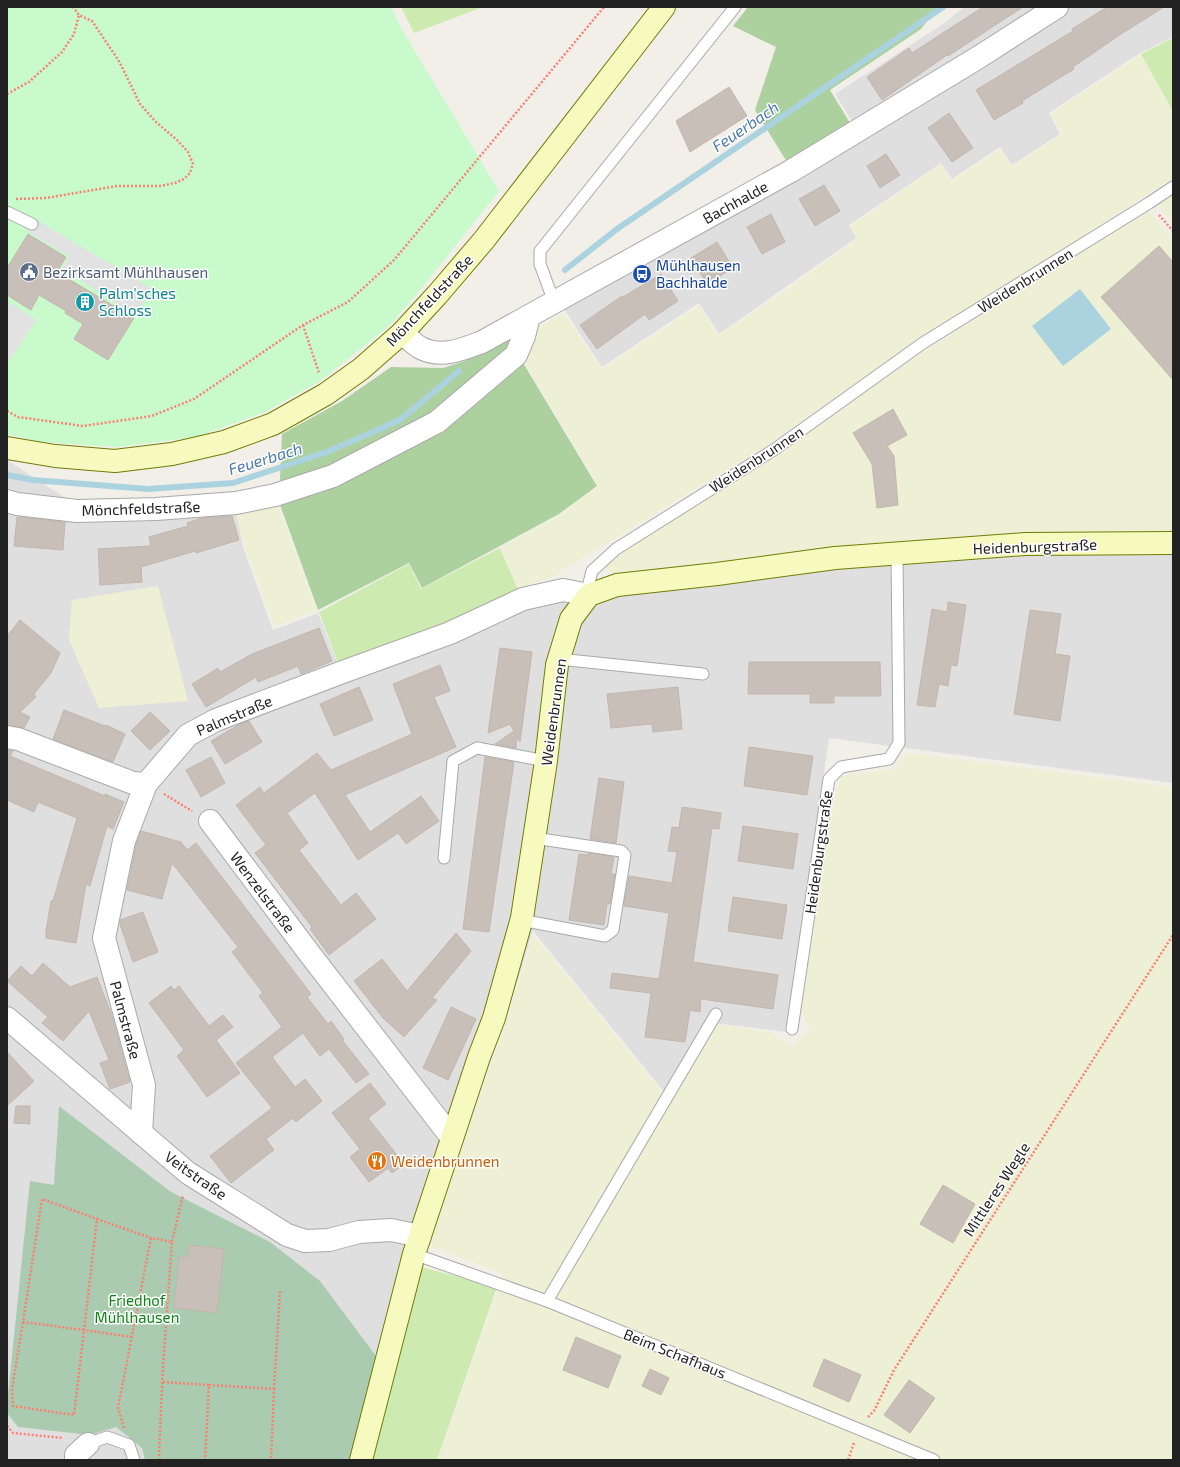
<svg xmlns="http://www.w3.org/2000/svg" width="1180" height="1467" font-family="'Exo 2',sans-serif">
	<rect width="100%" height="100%" fill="#f2efe9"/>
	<g fill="#e0dfdf">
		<path d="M964 7H1173V37L1140 53 1049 113 1060 134 1012 165 1000 147 952 179 941 163 849 225 856 238 719 334 699 303 602 367 552 291 630 247 787 164 854 124 835 94 946 22Z"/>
		<path d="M7 460 75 504 234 499 243 547 273 630 318 613 339 668 522 593 621 592 834 567 1026 552 1173 550V783L829 738 786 1032 714 1023 670 1099 533 931 505 1021 424 1249 371 1460H7Z"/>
	</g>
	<g fill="#eef0d5">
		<path d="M1141 54 1173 111V178L1062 249 922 336 772 442 557 574 519 591 501 547 560 515 599 486 523 360 540 327 564 313 602 369 699 305 718 335 776 297 857 239 850 226 941 164 952 181 1000 149 1012 166 1062 134 1050 114Z"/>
		<path d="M1173 193V223L1157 205Z"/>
		<path d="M1147 209 1173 239V532L1026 534 898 542 834 548 616 576 604 567 622 553 778 452 928 349Z"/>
		<path d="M277 502 317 610 275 627 245 547 235 512Z"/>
		<path d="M158 586 188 701 99 708 69 640 72 600Z"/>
		<path d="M908 753 1173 787V1460H438L503 1274 428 1245 506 1021 534 935 670 1102 715 1024 770 1032 793 1047 810 1030 799 1008 825 833 831 819 840 776 893 769Z"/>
	</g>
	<g fill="#cdebb0">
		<path d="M401 7H483L414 33Z"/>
		<path d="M1173 38V111L1141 54Z"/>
		<path d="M500 548 519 592 446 627 339 666 319 612 409 564 421 589Z"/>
		<path d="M421 1267 497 1287 437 1460H372Z"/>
	</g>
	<g fill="#add19e">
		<path d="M748 7H938L921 29 830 90 850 123 787 162 755 110 776 47 733 26Z"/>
		<path d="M514 337 522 361 597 486 559 514 422 588 409 563 318 610 279 502 282 434 342 401 391 367 443 368 465 361Z"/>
	</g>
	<path fill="#aacbaf" d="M59 1106 171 1192 270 1242 320 1281 376 1356 353 1460H145L142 1448 116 1427 90 1435 18 1427 7 1413V1404L30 1181 54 1185Z"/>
	<path fill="#c8facc" d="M7 7H391L402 30 499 191 416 295 389 326 323 379 265 412 196 437 117 447 41 442 7 434Z"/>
	<g fill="#e2e2e2">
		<path d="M35 219 152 289 135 316 62 268 69 256 27 231Z"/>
		<path d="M7 301 36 320 7 364Z"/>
	</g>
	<path fill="#aad3df" d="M1080 289 1111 329 1063 366 1032 326Z"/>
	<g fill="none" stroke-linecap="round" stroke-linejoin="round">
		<g stroke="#aad3df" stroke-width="6">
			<path d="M565 270 617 229 943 7"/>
			<path d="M7 475 33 480 148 489 233 483 327 452 400 420 459 371"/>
		</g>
	</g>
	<g fill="#c7bfb8" stroke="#c4b6ab">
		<path d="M983 7H1023L948 56 947 55 882 100 867 77 909 48 912 53Z"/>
		<path d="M1107 7H1164L1121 34 1073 67 1074 69 1022 101 1023 103 994 120 976 90 1073 31 1072 29Z"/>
		<path d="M729 87 747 116 690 152 676 121Z"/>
		<path d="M949 113 973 148 952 162 928 128Z"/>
		<path d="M886 154 900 175 880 188 867 166Z"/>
		<path d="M824 185 840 211 815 226 799 199Z"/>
		<path d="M771 214 785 242 762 254 747 227Z"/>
		<path d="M28 234 66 257 57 272 134 318 108 360 74 339 83 324 65 313 66 311 39 295 31 310 7 295V268Z"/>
		<path d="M717 242 733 268 707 284 691 258Z"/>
		<path d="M1159 246 1173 262V380L1101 297Z"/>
		<path d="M661 274 678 301 649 320 645 314 597 349 580 325 622 296 623 297Z"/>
		<path d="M893 409 907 435 887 446 894 456 898 505 877 508 872 464 853 433Z"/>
		<path d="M232 516 239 540 196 553 195 551 141 567 142 582 100 585 98 549 151 546 149 537 188 526 187 523 202 518Z"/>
		<path d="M17 517 65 522 63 550 14 546Z"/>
		<path d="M948 602 966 605 957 666 951 665 948 686 939 684 935 707 917 705 932 609 947 612Z"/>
		<path d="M1030 610 1061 614 1055 654 1070 656 1060 721 1014 714Z"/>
		<path d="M20 620 60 653 51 673 34 694 36 697 20 712 30 717 24 728 7 725V636Z"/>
		<path d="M319 628 332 661 301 674 298 666 258 682 256 677 206 707 192 684 218 668 220 672 252 654Z"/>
		<path d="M500 648 532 652 520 742 517 737 516 748 495 744 514 731 510 724 488 733Z"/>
		<path d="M749 662H880L881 696H834V703H810V694H748Z"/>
		<path d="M440 665 450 691 434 697 456 747 345 795 370 832 421 796 439 821 406 844 398 833 358 860 315 793 287 813 308 843 299 850 341 905 356 893 376 919 329 955 310 929 312 927 255 853 266 845 236 805 260 787 264 793 317 753 331 770 412 734 393 684Z"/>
		<path d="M359 687 373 720 334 736 320 704Z"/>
		<path d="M678 687 682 729 653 732 652 724 611 728 607 694Z"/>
		<path d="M64 710 105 726 106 725 125 734 113 762 53 739Z"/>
		<path d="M150 712 170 731 150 750 131 731Z"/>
		<path d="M249 721 262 742 225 764 211 741 240 724Z"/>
		<path d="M749 747 813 756 807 795 744 786Z"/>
		<path d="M7 750 13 751 10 756 105 796V794L124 802 113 829 107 826 90 886 86 884 76 943 46 938V931L51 901H53L77 818 38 802 34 812 7 800Z"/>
		<path d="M211 757 225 783 201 797 186 770Z"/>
		<path d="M485 757 514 762 489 932 463 929Z"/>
		<path d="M599 778 624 782 616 843 590 839Z"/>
		<path d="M682 807 721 813 719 829 712 828 693 962 778 975 773 1009 701 999 700 1012 690 1010 685 1042 645 1037 651 993 610 988 612 973 659 979 669 913 624 906 629 876 672 883 677 852 668 851 672 827 679 828Z"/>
		<path d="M743 826 798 834 793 869 738 861Z"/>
		<path d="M141 831 181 842 187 850 196 843 311 994 307 997 328 1024 331 1021 344 1039 342 1040 369 1074 356 1083 329 1049 320 1056 303 1033 272 1057 295 1087 305 1079 322 1101 296 1122 293 1118 266 1139 274 1150 231 1183 210 1156 272 1108 236 1063 282 1027 259 996 263 993 232 952 238 947 172 863 162 899 127 890 136 845Z"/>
		<path d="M588 853 614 857 611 874H615L610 904H607L604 925 569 920 579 854 588 855Z"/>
		<path d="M733 897 787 905 782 939 728 931Z"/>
		<path d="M143 912 158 952 133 962 120 924V920Z"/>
		<path d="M456 933 471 951 432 998 437 1000 404 1037 383 1018 354 981 382 959 407 991Z"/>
		<path d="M43 963 70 987 97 977 112 1016 130 1082 110 1089 100 1063 109 1060 89 1011 63 1041 42 1023 48 1017 7 981 21 966 32 976Z"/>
		<path d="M171 986 174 990 179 986 209 1026 223 1015 233 1027 216 1040 240 1073 207 1097 177 1056 184 1050 149 1003Z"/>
		<path d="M451 1007 476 1019 448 1080 423 1068Z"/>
		<path d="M7 1052 34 1081 7 1106Z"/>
		<path d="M370 1083 386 1104 368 1118 404 1164 392 1173 388 1168 369 1182 350 1157 360 1149 332 1113Z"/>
		<path d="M16 1106H30V1124L14 1123Z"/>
		<path d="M943 1185 975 1204 953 1243 920 1224Z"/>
		<path d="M189 1245 224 1249 217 1313 174 1308 179 1256 187 1257Z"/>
		<path d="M576 1337 621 1356 608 1388 563 1370Z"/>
		<path d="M824 1359 861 1375 849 1402 813 1386Z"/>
		<path d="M650 1369 669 1378 661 1395 642 1386Z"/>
		<path d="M909 1380 935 1398 910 1433 884 1415Z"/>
	</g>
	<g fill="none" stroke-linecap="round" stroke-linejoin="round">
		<g stroke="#a9a9a9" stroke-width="13">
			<g id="lane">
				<path d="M7 212 32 224"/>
				<path d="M554 302 540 264V251L735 7"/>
				<path d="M589 595V583L592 571 616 549 775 449 923 343 1149 203 1173 187"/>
				<path d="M559 659 703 674"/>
				<path d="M444 858 453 761 477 748 546 761"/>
				<path d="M521 920 605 936 613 930 625 855 621 851 534 838"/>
				<path d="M792 1029 829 779 841 767 889 759 899 743 897 554"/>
				<path d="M414 1254 547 1301 934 1460"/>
				<path d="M547 1301 716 1014"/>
				<path d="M88 1444 107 1437 129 1445 134 1460"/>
			</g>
		</g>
		<g stroke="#a9a9a9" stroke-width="24">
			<g id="street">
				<path d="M402 333C408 338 413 343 419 347 440 359 461 350 482 342L791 171 979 57 1057 7"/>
				<path d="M7 501 17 504 77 511 156 509 236 503 275 495 333 476 437 422 516 355 524 336 529 316"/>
				<path d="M7 737 18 739 133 783 146 784"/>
				<path d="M210 821 309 953 452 1138"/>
				<path d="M7 1018 188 1173 287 1235 305 1241 329 1240 359 1232 391 1230 420 1236"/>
				<path d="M141 1133 144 1085 104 938 124 841 146 784 188 735 216 720 340 673 450 633 523 599 563 590 589 595"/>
				<path d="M76 1460V1455L88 1444"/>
			</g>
		</g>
		<g stroke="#707d05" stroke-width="24">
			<g id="secondary">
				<path d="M7 448 55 456 115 461 172 454 224 442 273 424 326 394 361 369 402 333 437 295 484 240 664 7"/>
				<path d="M361 1460 414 1254 479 1057 494 1018 522 918 546 761 557 665 571 619 589 595 617 585 717 574 835 558 1025 544 1173 543"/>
			</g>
		</g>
		<g stroke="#fa8072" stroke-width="2.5" stroke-dasharray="2 2" stroke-linecap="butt">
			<path d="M7 94 29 82 62 52 74 34 79 15"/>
			<path d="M16 199 46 198 117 186H160L175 183 184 179 190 173 193 164 188 152 177 140 156 122 140 104 119 61 92 21 79 15 73 7"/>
			<path d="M1159 215 1173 231"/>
			<path d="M303 325 319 373"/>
			<path d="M7 411 18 417 83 426 152 416 194 399 303 325 348 302 394 260 604 7"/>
			<path d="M164 794 192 811"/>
			<path d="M23 1322 12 1389 13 1406 74 1415 84 1330 23 1322 42 1199 97 1219"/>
			<path d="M132 1337 84 1330 97 1219 151 1238"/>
			<path d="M163 1382 209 1385 205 1460"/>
			<path d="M209 1385 274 1389 271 1460"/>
			<path d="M274 1389 280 1291"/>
			<path d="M868 1417 874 1411 894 1370 1173 935"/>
			<path d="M7 1426 13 1433 63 1438"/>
			<path d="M124 1428 118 1408 151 1238 172 1242 183 1195"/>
			<path d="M160 1460 159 1454 163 1366 172 1242"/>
			<path d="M848 1460 854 1443"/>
		</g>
		<use href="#lane" stroke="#fff" stroke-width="11"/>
		<use href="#street" stroke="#fff" stroke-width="22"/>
		<use href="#secondary" stroke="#f7fabf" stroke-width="22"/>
	</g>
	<defs>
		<g id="civic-disc" transform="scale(1)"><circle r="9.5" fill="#5c6f8a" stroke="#fff"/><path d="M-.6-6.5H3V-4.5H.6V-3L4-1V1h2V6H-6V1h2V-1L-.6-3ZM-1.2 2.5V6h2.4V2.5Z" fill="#fff"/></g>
		<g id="bus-disc" transform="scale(1)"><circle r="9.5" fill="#1a4fb4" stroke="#fff"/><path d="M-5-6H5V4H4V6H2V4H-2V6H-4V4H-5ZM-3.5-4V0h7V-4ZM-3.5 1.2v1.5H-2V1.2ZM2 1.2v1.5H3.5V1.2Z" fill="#fff"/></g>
		<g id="building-disc" transform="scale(1)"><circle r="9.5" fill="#0f9aa8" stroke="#fff"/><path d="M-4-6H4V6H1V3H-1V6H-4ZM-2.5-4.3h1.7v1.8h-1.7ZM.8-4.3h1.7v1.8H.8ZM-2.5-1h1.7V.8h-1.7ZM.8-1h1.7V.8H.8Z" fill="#fff"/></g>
		<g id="restaurant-disc" transform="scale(1)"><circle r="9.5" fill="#e8710a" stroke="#fff"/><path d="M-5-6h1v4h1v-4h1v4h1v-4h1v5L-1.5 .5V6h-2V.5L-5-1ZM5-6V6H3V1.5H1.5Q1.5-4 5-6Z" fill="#fff"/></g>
	</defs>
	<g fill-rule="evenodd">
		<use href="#civic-disc" x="29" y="272"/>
		<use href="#bus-disc" x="642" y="274"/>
		<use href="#building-disc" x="85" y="302"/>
		<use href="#restaurant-disc" x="377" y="1161"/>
	</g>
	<g text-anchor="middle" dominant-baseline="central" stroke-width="3" stroke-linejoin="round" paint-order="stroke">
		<g font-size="15" fill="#222" stroke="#fff">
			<text transform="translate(735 202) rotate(-29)">Bachhalde</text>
			<text transform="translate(1025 280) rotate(-32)">Weidenbrunnen</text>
			<text transform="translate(429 300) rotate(-47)">Mönchfeldstraße</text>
			<text transform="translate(756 459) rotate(-33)">Weidenbrunnen</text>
			<text transform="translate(141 508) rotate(-2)">Mönchfeldstraße</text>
			<text transform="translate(1035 546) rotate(-2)">Heidenburgstraße</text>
			<text transform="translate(553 712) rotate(-82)">Weidenbrunnen</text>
			<text transform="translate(234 715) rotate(-23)">Palmstraße</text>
			<text transform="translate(818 852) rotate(-82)">Heidenburgstraße</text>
			<text transform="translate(263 892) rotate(53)">Wenzelstraße</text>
			<text transform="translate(126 1020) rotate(75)">Palmstraße</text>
			<text transform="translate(196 1175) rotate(35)">Veitstraße</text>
			<text transform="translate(996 1189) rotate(-57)">Mittleres Wegle</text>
			<text transform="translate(675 1353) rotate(22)">Beim Schafhaus</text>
		</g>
		<g font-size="15" fill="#164399" stroke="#fff" text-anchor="start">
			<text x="656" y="265">Mühlhausen<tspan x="656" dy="17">Bachhalde</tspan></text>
		</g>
		<g font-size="15" fill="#4e5e75" stroke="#fff" text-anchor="start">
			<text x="43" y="272">Bezirksamt Mühlhausen</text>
		</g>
		<g font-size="15" fill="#0d838f" stroke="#fff" text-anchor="start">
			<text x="99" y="293">Palm'sches<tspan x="99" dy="17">Schloss</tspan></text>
		</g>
		<g font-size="15" fill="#c56008" stroke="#fff" text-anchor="start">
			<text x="391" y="1161">Weidenbrunnen</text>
		</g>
		<g font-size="15" fill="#0c8416" stroke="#fff">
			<text x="137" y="1300">Friedhof<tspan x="137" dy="17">Mühlhausen</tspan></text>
		</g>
		<g font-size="16" font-style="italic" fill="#4a7aab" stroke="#fff">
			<text transform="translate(745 126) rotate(-34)">Feuerbach</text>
			<text transform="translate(265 458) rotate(-17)">Feuerbach</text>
		</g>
	</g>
	<rect width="1180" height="1467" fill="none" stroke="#222222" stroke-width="16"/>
</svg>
